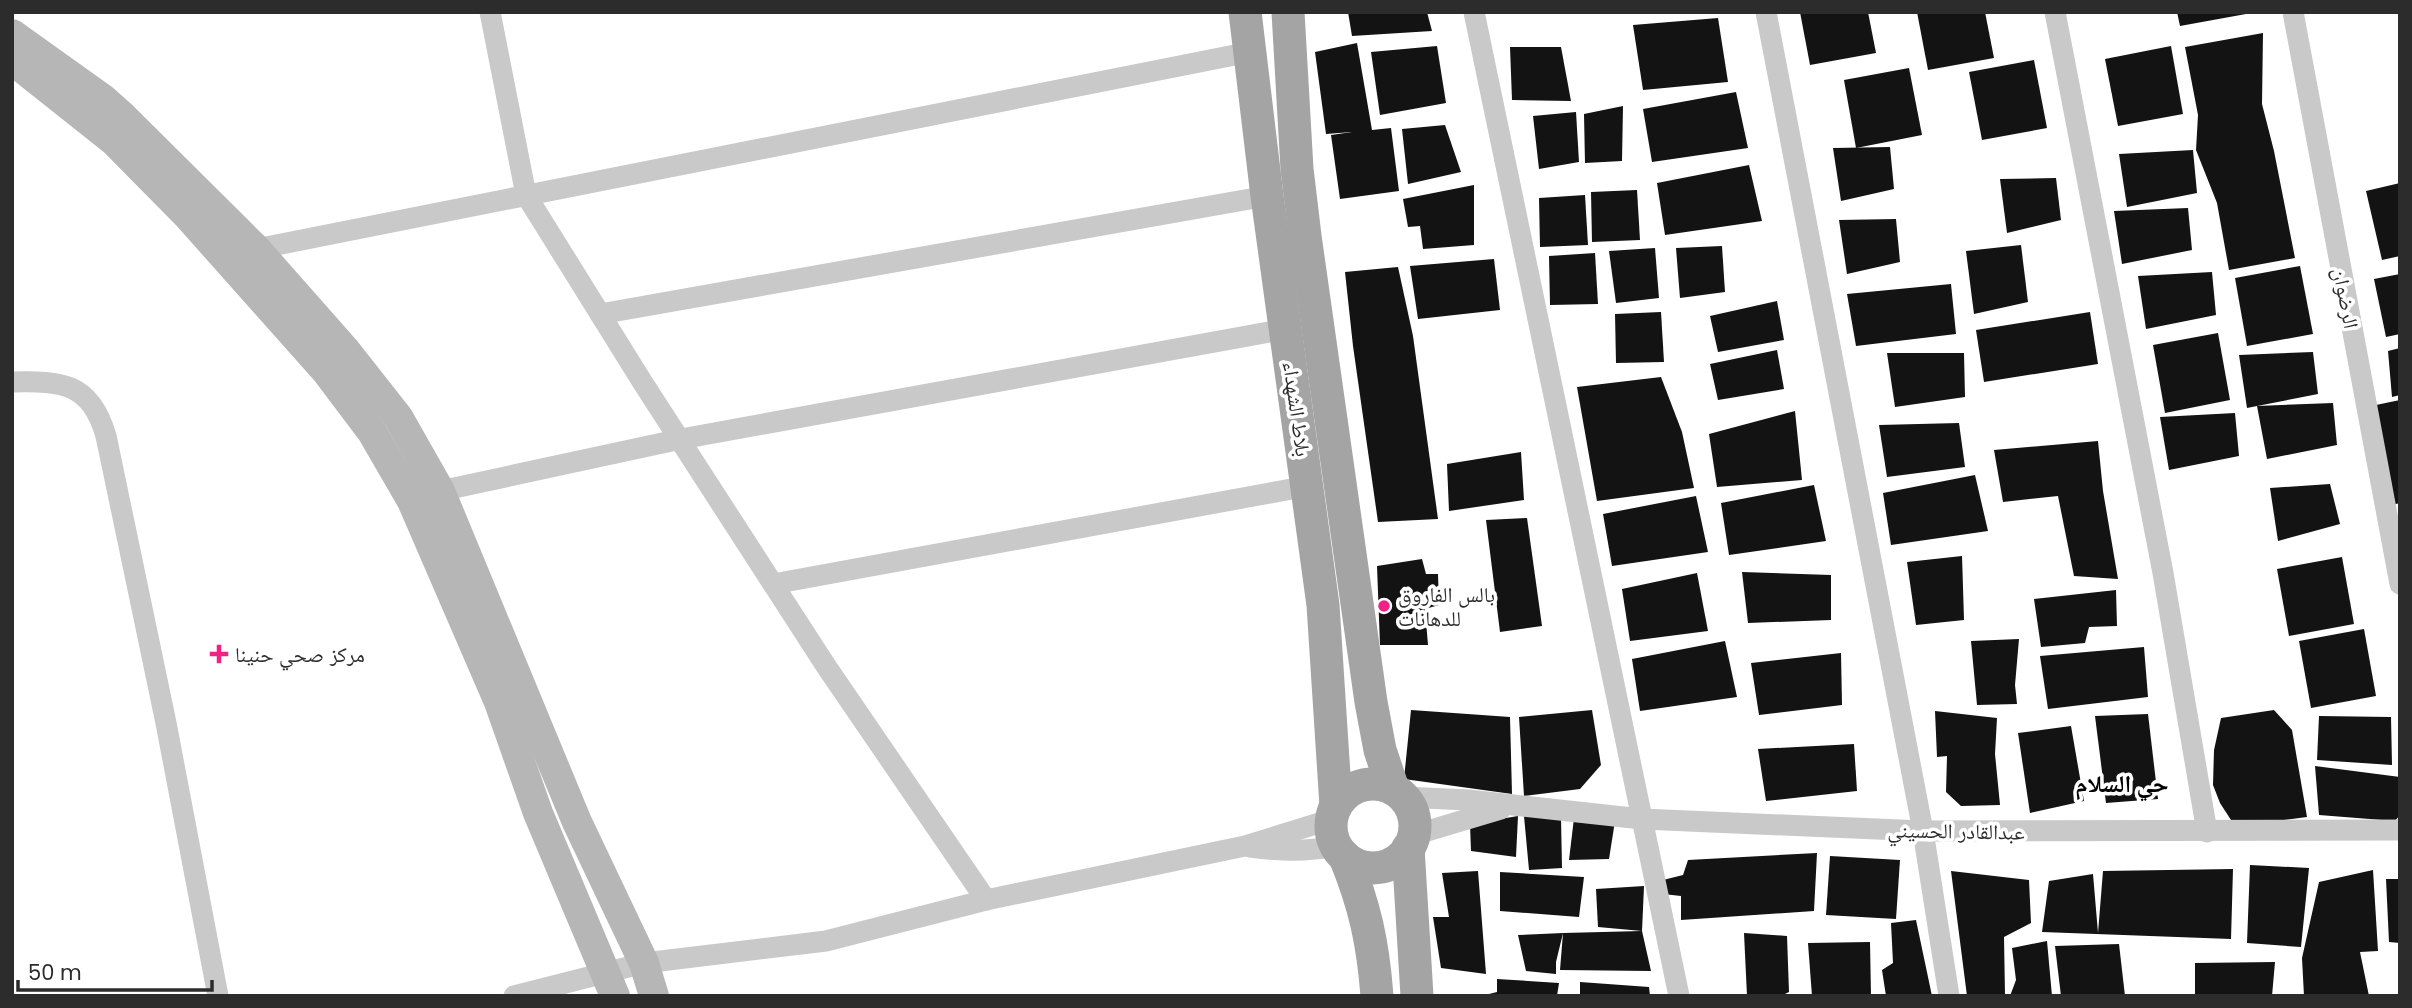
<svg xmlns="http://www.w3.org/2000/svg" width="2412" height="1008" font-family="Poppins,'Noto Naskh Arabic',sans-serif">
	<rect width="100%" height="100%" fill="#fff"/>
	<g fill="#131313">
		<path d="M1348 12H1427L1432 31 1352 36Z"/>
		<path d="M1800 12H1868L1876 53 1810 65Z"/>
		<path d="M1917 12H1985L1994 58 1928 70Z"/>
		<path d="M2177 12H2246V14L2180 26Z"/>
		<path d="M1718 18 1728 82 1643 90 1633 25Z"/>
		<path d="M2263 33 2262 104 2274 151 2295 258 2229 270 2217 203 2196 150 2198 115 2185 47Z"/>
		<path d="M1357 43 1372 130 1391 128 1399 191 1340 199 1331 135 1352 132 1326 134 1315 52Z"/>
		<path d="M1437 46 1446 103 1380 115 1371 52Z"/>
		<path d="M2171 46 2183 114 2118 126 2105 59Z"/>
		<path d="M1510 47H1561L1571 101 1512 100Z"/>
		<path d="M2034 60 2047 128 1982 140 1969 72Z"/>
		<path d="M1909 68 1922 135 1856 148 1844 80Z"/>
		<path d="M1736 92 1748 148 1652 162 1643 109Z"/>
		<path d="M1623 106 1622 161 1585 163 1584 114Z"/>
		<path d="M1576 112 1579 162 1539 169 1533 116Z"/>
		<path d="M1445 125 1461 172 1408 184 1402 129Z"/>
		<path d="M1890 147 1894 189 1841 201 1833 148Z"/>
		<path d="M2193 150 2197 193 2127 207 2119 154Z"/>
		<path d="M1749 165 1762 221 1665 235 1657 183Z"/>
		<path d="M2056 178 2061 220 2007 233 2000 179Z"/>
		<path d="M2400 183V256L2382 260 2366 191Z"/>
		<path d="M1474 185V245L1423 249 1420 226 1408 227 1403 199Z"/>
		<path d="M1637 190 1640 240 1592 242 1591 192Z"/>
		<path d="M1585 195 1588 245 1540 247 1539 198Z"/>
		<path d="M2188 208 2192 250 2122 264 2114 211Z"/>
		<path d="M1896 219 1900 262 1847 274 1839 220Z"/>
		<path d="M2021 245 2028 302 1974 314 1966 251Z"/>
		<path d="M1722 246 1725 292 1680 298 1676 248Z"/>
		<path d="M1655 248 1659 298 1616 303 1609 251Z"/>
		<path d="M1595 253 1598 304 1550 305 1549 256Z"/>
		<path d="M1494 259 1500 310 1418 319 1410 266Z"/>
		<path d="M2300 266 2313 334 2247 346 2235 278Z"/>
		<path d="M1398 267 1413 336 1438 519 1378 522 1353 346 1345 272Z"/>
		<path d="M2212 272 2216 315 2146 329 2138 276Z"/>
		<path d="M2400 274V334L2386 337 2374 279Z"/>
		<path d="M1951 284 1956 334 1856 346 1847 294Z"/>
		<path d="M1777 301 1784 340 1718 352 1710 316Z"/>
		<path d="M1661 312 1664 362 1616 363 1615 314Z"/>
		<path d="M2090 312 2098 364 1984 382 1976 330Z"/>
		<path d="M2218 333 2230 400 2165 413 2153 345Z"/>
		<path d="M2400 348V395L2392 397 2388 351Z"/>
		<path d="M1777 350 1784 389 1718 400 1710 364Z"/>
		<path d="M2313 352 2318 394 2257 406 2333 403 2337 445 2267 459 2257 406 2247 408 2239 355Z"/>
		<path d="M1887 353H1964L1965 397 1895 407Z"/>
		<path d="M1661 377 1682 432 1694 488 1597 501 1577 387Z"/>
		<path d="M2400 400V503L2392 505 2376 405Z"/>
		<path d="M1795 411 1802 480 1717 487 1709 434Z"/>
		<path d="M2235 413 2239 456 2169 470 2160 417Z"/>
		<path d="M1959 423 1965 467 1887 477 1879 425Z"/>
		<path d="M2098 441 2103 491 2118 579 2074 576 2058 496 2003 502 1994 450Z"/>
		<path d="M1521 452 1524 500 1449 511 1447 464Z"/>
		<path d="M1975 475 1988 531 1891 545 1883 493Z"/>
		<path d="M2330 484 2340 524 2278 541 2270 488Z"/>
		<path d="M1814 485 1826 541 1729 555 1721 503Z"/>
		<path d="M1696 496 1708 552 1612 566 1603 514Z"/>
		<path d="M1527 518 1542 626 1500 632 1486 520Z"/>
		<path d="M1962 556 1964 620 1916 625 1907 562Z"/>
		<path d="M2342 557 2354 624 2289 636 2277 569Z"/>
		<path d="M1422 559 1426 574H1438L1439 605 1425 609 1428 645H1380L1377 566Z"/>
		<path d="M1742 572 1831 575V620L1748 623Z"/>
		<path d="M1697 573 1708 631 1630 641 1622 589Z"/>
		<path d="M2116 590 2117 626 2089 627 2085 643 2041 647 2034 599Z"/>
		<path d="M2364 629 2376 696 2311 708 2299 641Z"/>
		<path d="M2019 639 2015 685 2017 704 1977 705 1971 641Z"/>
		<path d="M1725 641 1737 697 1640 711 1632 659Z"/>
		<path d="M2144 647 2148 697 2048 709 2040 656Z"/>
		<path d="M1841 653 1842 705 1759 715 1751 663Z"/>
		<path d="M1411 710 1510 717 1512 794 1404 779Z"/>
		<path d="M1592 710 1601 765 1580 789 1524 796 1519 717Z"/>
		<path d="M2274 710 2292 730 2307 817 2275 821 2231 820 2220 803 2213 785 2214 750 2221 718Z"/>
		<path d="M1935 711 1997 718 1995 754 2000 805 1961 806 1946 792 1947 756 1937 757Z"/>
		<path d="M2148 714 2158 799 2106 803 2095 716Z"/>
		<path d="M2319 716 2391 717 2392 765 2317 760Z"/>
		<path d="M2071 726 2084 801 2030 813 2018 733Z"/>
		<path d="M1854 744 1857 791 1766 801 1758 749Z"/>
		<path d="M2315 766 2400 777V815L2395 821 2319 815Z"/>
		<path d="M1518 816 1516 857 1471 851 1470 824Z"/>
		<path d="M1524 816 1561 818 1562 868 1529 870Z"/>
		<path d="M1574 818 1615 821 1609 859 1569 860Z"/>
		<path d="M1817 853 1814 911 1681 920V896L1663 894V880L1683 875 1688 860Z"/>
		<path d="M1830 856 1900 860 1896 919 1826 915Z"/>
		<path d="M2250 865 2309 868 2301 947 2247 943Z"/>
		<path d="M2233 869 2231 939 2042 932 2049 881 2093 874 2098 933 2103 871Z"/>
		<path d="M2373 870 2378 951 2360 952 2369 996H2304L2302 958 2319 882Z"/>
		<path d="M1478 871 1486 974 1441 968 1433 917H1449L1442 873Z"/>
		<path d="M1951 871 2029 880 2031 923 2004 937 2005 995 1967 996Z"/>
		<path d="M1500 872 1584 877 1579 917 1500 911Z"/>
		<path d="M2386 879H2400V943L2389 942Z"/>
		<path d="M1644 886 1642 931 1598 927 1596 889Z"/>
		<path d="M1916 920 1932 996H1886L1882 970 1893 963 1891 923Z"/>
		<path d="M1642 931 1651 971 1560 970 1563 933 1556 962V974L1526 971 1518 935 1563 933Z"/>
		<path d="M1744 933 1787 936 1789 992 1781 996H1747Z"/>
		<path d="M2047 941 2052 996H2010L2016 980 2012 948Z"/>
		<path d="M1870 942 1871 996H1812L1808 943Z"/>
		<path d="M2119 944 2125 996H2061L2055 946Z"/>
		<path d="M2275 962 2272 996H2195V963Z"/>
		<path d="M1497 979 1559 983 1557 996H1481L1497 992Z"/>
		<path d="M1580 982 1649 987 1650 996H1580Z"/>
	</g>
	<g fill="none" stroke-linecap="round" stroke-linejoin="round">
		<g stroke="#c9c9c9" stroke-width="21">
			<path d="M490 12 526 195 643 383 826 666 986 900"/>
			<path d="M1474 12 1679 996"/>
			<path d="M1766 12 1923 831 1949 996"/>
			<path d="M2055 12 2163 573 2207 832"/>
			<path d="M2293 12 2400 584"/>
			<path d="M256 249 1250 52"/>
			<path d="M600 314 1267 196"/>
			<path d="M12 382C62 381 90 382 106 436L166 723 218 996"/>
			<path d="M440 491 681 439 1286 329"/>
			<path d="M773 584 1308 486"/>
			<path d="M1403 797 1468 800 1642 819 1923 831 2400 830"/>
			<path d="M1414 835 1501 809"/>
			<path d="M1250 847C1280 851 1306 852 1336 846"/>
			<path d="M514 996 644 963 826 941 986 900 1245 846 1332 819"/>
		</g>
		<g stroke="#b6b6b6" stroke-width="30">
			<path d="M12 34 103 99 121 115 256 249 346 351 398 417 440 491 577 822 644 963 654 996"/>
			<path d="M12 60 114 141 188 216 326 371 372 432 412 501 499 702 538 813 615 996"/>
		</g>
		<g stroke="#a4a4a4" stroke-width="33">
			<path d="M1245 12 1267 196 1323 605 1336 806"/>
			<path d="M1288 12 1297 169 1305 236 1371 702 1380 750 1393 789"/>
			<circle cx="1373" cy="826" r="42"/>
			<path d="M1408 848 1417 996"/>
			<path d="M1345 857C1365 906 1373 943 1377 996"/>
		</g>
	</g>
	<g fill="#ee2384" stroke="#fff" stroke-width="2.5">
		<circle cx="1384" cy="606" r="7"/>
		<path d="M215.5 643.5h7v7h7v7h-7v7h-7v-7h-7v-7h7z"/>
	</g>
	<g text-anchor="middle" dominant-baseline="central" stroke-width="7" stroke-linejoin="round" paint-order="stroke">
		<g font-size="21" fill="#2c2c2c" stroke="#fff">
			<text transform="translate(2346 298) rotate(79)">الرضوان</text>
			<text transform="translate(1297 409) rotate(82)">بلاط الشهداء</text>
			<text transform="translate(1956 831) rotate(1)">عبدالقادر الحسيني</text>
		</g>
		<g font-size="21" fill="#2c2c2c" stroke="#fff" text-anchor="start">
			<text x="1398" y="594">بالس الفاروق<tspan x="1398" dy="24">للدهانات</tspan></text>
			<text x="235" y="654">مركز صحي حنينا</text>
		</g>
		<g font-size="24" font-weight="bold" fill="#000" stroke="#fff">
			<text x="2122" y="783">حي السلام</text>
		</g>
	</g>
	<rect width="2412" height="1008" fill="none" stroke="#2c2c2c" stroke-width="28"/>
	<path d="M18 980v10h194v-10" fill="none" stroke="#2c2c2c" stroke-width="3.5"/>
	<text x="28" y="980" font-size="21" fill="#2c2c2c" stroke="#ffffff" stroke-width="5" paint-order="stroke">50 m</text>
</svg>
